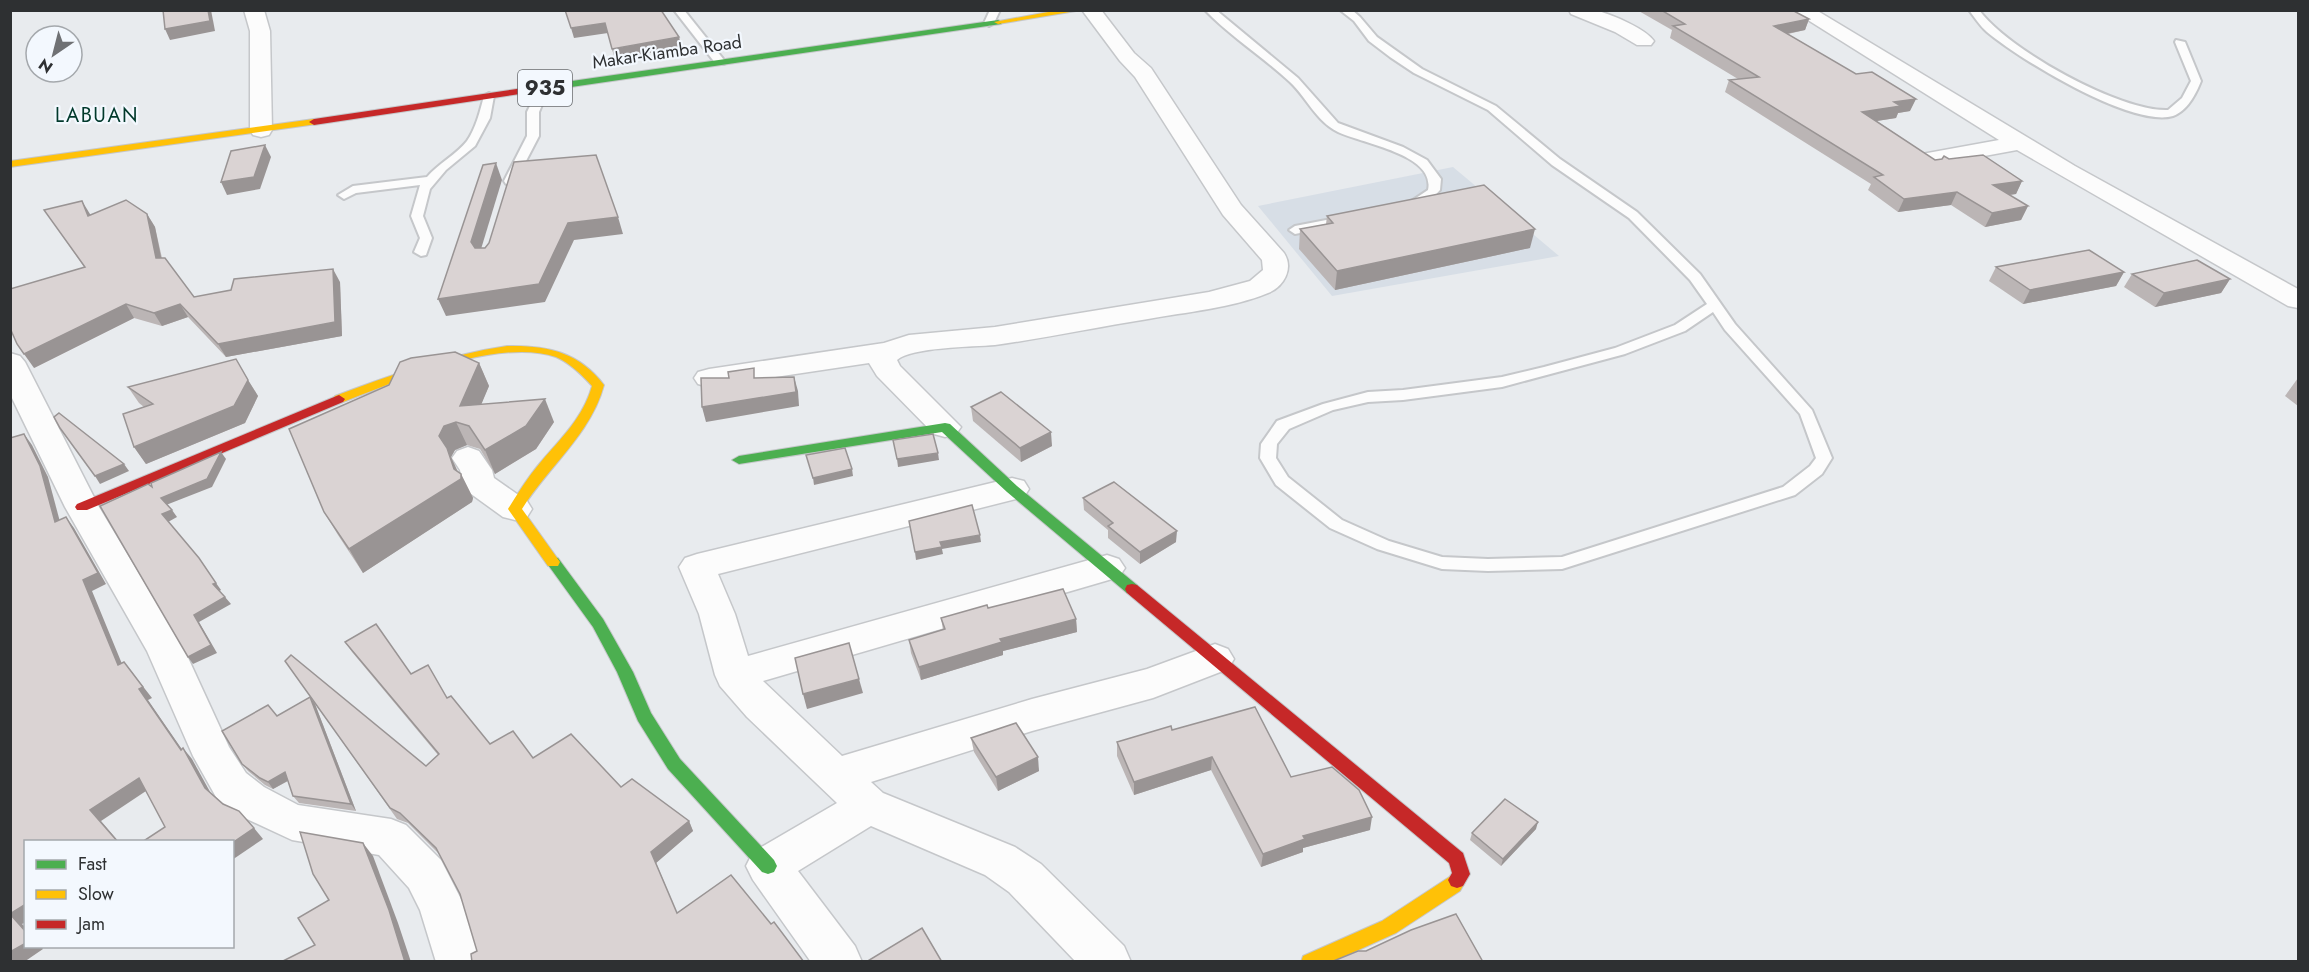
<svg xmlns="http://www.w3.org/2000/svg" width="2309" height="972" font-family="Jost,sans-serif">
	<rect width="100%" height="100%" fill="#e8ebee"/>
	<path fill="#d7dee6" d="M1453 167 1559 256 1332 296 1258 206Z"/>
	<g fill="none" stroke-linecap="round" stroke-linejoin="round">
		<g stroke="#c5c7ca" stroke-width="4">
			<g id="lane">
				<path d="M674 10H684L724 60V64H716Z"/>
				<path d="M990 10H1000L994 23 989 26 984 23Z"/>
				<path d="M1205 10H1216L1298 78 1338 123 1403 147 1427 160 1441 179 1440 190 1427 204 1415 210H1407L1405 207 1407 204 1428 190C1436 154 1360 143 1338 132 1316 121 1307 98 1290 82 1263 57 1231 37 1205 10Z"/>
				<path d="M1340 10H1352L1360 17 1377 37 1422 69 1496 106 1560 159 1637 212 1700 274 1735 324 1812 410 1832 458 1822 474 1795 495 1562 569 1488 571 1442 569 1377 549 1330 528 1276 485 1260 458 1261 444 1277 421 1323 404 1368 392 1403 390 1502 377 1544 367 1615 348 1675 325 1707 304 1690 280 1629 218 1552 165 1488 110 1414 73 1390 57 1369 41 1354 21ZM1713 312 1725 330 1800 414 1816 458 1810 466 1783 487 1562 557 1488 559 1442 557 1389 541 1342 520 1288 477 1276 458 1277 444 1289 429 1333 410 1368 402 1403 400 1502 387 1554 373 1625 354 1685 331Z"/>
				<path d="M1969 10H1979C2007 49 2120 112 2168 110L2182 98 2191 81 2175 42 2176 40 2185 42 2201 81C2196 94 2187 111 2173 116 2132 128 2019 59 1987 32 1980 26 1975 18 1969 10Z"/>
				<path d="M544 85 549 88 539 112V136L514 184H506L504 181 527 136V112L539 88Z"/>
				<path d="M489 93 494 96 490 118 475 146 446 170 430 189 423 216 432 238 426 255 421 256 414 252 420 238 411 216 420 185 356 193 344 199 338 195 353 186 427 177C438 164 457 154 467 141 476 128 480 111 484 96Z"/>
				<path d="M1347 216 1351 217 1353 220 1351 223 1295 234 1289 230 1295 226Z"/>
			</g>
		</g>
		<g stroke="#c5c7ca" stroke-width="3">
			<g id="street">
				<path d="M244 10H264L270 31 272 130 269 135 261 137 253 135 250 130V31Z"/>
				<path d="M1082 10H1101L1134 53 1151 68 1241 205 1284 253C1294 268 1284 287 1268 293 1232 308 1186 312 1148 319 1097 327 1046 338 995 345 973 347 911 347 897 360L900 366 961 427 956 434 945 437 934 434 877 376 869 363 709 387 698 384 694 378 698 372 709 369 884 343 909 335 995 327 1209 292 1250 281 1263 270 1262 260 1223 215 1135 77 1120 61Z"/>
				<path d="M1569 10C1578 10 1589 9 1598 11 1613 15 1646 29 1654 41L1651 45H1637L1615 32 1571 14Z"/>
				<path d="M1792 10H1816L2075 166 2298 289V308L2288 306 2017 150 1930 166 1922 164 1918 159 1922 154 1999 140Z"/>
				<path d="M10 353 20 356 25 362 99 507 184 649 229 747 246 773 264 787 298 805 391 819 406 825 441 860 465 907 482 962H436L420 910 409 888 379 855 292 840 234 813 216 797 193 756 147 651 65 507 10 394Z"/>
				<path d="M468 447 479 451 492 470 494 478 527 501 532 509 527 517 515 520 503 517 467 491 463 483 460 470 452 458 457 451Z"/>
				<path d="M1012 478 1024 481 1029 489 1024 497 718 574 735 614 748 656 1107 555 1119 559 1125 568 1119 577 763 681 842 756 1032 699 1147 669 1215 644 1228 649 1234 659 1228 669 1153 698 1032 731 871 782 883 793 1015 847 1041 864 1124 946 1131 962H1076L1009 892 985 875 871 826 798 871 855 946 862 962H811L753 880 746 866 753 852 837 803 747 717 720 686 715 675 699 614 679 567 685 558 697 554Z"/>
			</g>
		</g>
		<g stroke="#c5c7ca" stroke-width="2">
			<g id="fast">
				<path d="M998 20 1002 22 1001 24 544 91 540 88 544 85Z"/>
				<path d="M945 423 950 424 1017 486 1137 585 1139 589 1137 593H1127L1007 492 942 432 739 464 732 460 739 456Z"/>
				<path d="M553 557 558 558 603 619 633 672 651 713 680 759 774 860 777 866 774 872 768 874 762 872 668 769 638 721 617 672 593 627 546 562 548 558Z"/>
			</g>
		</g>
		<g stroke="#c5c7ca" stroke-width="2">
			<g id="slow">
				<path d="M1059 10H1082L998 24 994 22Z"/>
				<path d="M314 119 319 122 317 124 10 167V161Z"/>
				<path d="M507 346C547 345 579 352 604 385 591 434 548 467 522 509L560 562 558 566H548L508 509C518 493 528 477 540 463 561 438 583 418 592 386 582 375 570 363 556 357 498 337 398 381 343 402H335L333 399 335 396C391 375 447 355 507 346Z"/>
				<path d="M1457 872 1463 874 1466 880 1460 891 1396 933 1332 962H1301L1303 956 1382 921Z"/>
			</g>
		</g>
		<g stroke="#c5c7ca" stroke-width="2">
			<g id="jam">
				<path d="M544 85 548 88 547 90 314 125 309 122 314 119Z"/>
				<path d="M339 395 345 399 343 402 87 510H77L75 507 77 504Z"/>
				<path d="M1132 584 1137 585 1463 853 1470 874 1463 886 1457 888 1451 886 1448 880 1452 873 1449 863 1127 593 1125 589 1127 585Z"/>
			</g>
		</g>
		<use href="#lane" fill="#fcfcfc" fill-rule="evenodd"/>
		<use href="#street" fill="#fcfcfc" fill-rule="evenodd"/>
		<use href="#fast" fill="#4caf50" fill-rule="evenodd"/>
		<use href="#slow" fill="#ffc107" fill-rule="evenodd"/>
		<use href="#jam" fill="#c62828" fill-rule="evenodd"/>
	</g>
	<g fill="#bbb5b5">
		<path d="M1637 10H1792L1809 19 1805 30 1788 34 1910 111 1898 113 1896 118 1877 121 1935 160 1949 159 2022 181 2016 194 2009 195 2028 206 2021 220 1985 227 1951 205 1898 212 1868 190 1871 184 1725 92 1729 80 1738 79 1670 38 1672 30Z"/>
		<path d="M44 210 91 215 147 214 155 227 162 258 194 297 340 282 342 336 226 357 188 317 162 326 134 318 34 368 84 267Z"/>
		<path d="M1327 216 1530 248 1335 290 1299 249 1300 229 1326 224Z"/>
		<path d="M1996 267 2124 272 2116 286 2023 304 1989 281Z"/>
		<path d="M2132 274 2230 279 2221 293 2155 307 2124 287Z"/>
		<path d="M479 363 489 386 481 404 554 422 536 449 495 474 480 449 467 445 455 450 451 457 458 472 461 474 473 498 472 502 363 573 338 535 324 512Z"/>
		<path d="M2298 378V406L2285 396Z"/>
		<path d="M248 380 258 396 245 423 146 464 134 447 144 407 139 403 128 387Z"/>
		<path d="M971 407 1052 446 1021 462 973 421Z"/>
		<path d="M1083 498 1176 542 1140 564 1108 538V530L1084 510Z"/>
		<path d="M988 608 1076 619 1077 632 1003 651V655L921 680 911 653 909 640 943 630 941 618Z"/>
		<path d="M345 642 411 674 447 698 490 744 621 787 689 821 693 831 656 863 677 913 771 924 804 962 477 951 460 894 440 855 408 823 397 819 285 661 426 766 438 755 352 652Z"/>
		<path d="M310 697 315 704 356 811 299 803 293 796 288 781 273 789 265 785 248 771 242 764 277 716Z"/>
		<path d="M1172 730 1291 777 1370 830 1303 848V852L1261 867 1211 770 1134 795 1117 756V742Z"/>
		<path d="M971 738 1039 771 998 791 974 752Z"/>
		<path d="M1536 829 1501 866 1470 840 1472 833Z"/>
	</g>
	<g fill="#999494">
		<path d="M208 10H211L215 31 170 40 165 29Z"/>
		<path d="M1809 19 1805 30 1770 37 1774 26Z"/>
		<path d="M605 23 608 33 574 38 571 28Z"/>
		<path d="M679 37 682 47 615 59 612 49Z"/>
		<path d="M1916 99 1910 111 1898 113 1896 118 1857 124 1862 112 1894 102Z"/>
		<path d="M265 145 271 157 260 189 227 195 221 182Z"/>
		<path d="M496 163 502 180 478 259 471 242Z"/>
		<path d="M2022 181 2016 194 1986 198 1993 185Z"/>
		<path d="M1957 192 1951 205 1898 212 1904 199Z"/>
		<path d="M82 201 90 214 97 229 88 216Z"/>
		<path d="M2028 206 2021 220 1985 227 1992 213Z"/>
		<path d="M147 214 155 227 164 272 156 258Z"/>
		<path d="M618 217 623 234 574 240 545 302 446 316 438 299 568 223Z"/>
		<path d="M1535 229 1530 248 1335 290 1337 271Z"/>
		<path d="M333 269 340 282 342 336 226 357 218 344Z"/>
		<path d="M2124 272 2116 286 2023 304 2030 290Z"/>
		<path d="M2230 279 2221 293 2155 307 2164 293Z"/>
		<path d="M126 304 134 318 34 368 24 354Z"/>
		<path d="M180 304 188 317 162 326 154 313Z"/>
		<path d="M479 363 489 386 471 429 460 406Z"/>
		<path d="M794 377 798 391 799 406 706 422 702 407Z"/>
		<path d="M248 380 258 396 245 423 146 464 134 447Z"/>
		<path d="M545 399 554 422 536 449 495 474 485 450Z"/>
		<path d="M456 422 467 445 455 450 451 457 461 479V474L473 498 472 502 363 573 349 549 439 436 444 426Z"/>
		<path d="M1051 432 1052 446 1021 462 1020 448Z"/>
		<path d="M24 434 32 445 48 477 63 533 55 522Z"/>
		<path d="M221 452 226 459 212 487 166 505 161 498Z"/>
		<path d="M938 453 939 460 898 467 897 459Z"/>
		<path d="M124 464 129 471 100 484 95 476Z"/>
		<path d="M852 469 853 476 814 485 813 478Z"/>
		<path d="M172 510 177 517 168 522 162 514Z"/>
		<path d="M66 517 74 528 106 584 92 591 127 676 118 665 83 580Z"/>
		<path d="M1177 531 1176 542 1140 564V552Z"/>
		<path d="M980 535 981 542 942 549 943 554 916 560 915 552 940 542Z"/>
		<path d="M216 583 221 590 218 592 213 584Z"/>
		<path d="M225 597 231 604 199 622 217 653 193 664 188 657 194 615Z"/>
		<path d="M1076 619 1077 632 1003 651V655L921 680 919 667 1000 639Z"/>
		<path d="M124 662 152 698 148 700 190 761 181 750 139 689Z"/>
		<path d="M859 679 863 693 807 709 803 694Z"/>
		<path d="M310 697 315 704 356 811 351 804Z"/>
		<path d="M183 748 192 759 214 799 205 788Z"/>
		<path d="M1038 757 1039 771 998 791 996 777Z"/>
		<path d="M1212 757 1211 770 1134 795V782Z"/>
		<path d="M285 772 291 779 273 789 268 782Z"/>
		<path d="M139 778 149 789 101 821 119 842H118L90 810Z"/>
		<path d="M1372 817 1370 830 1303 848V852L1261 867 1263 854 1303 836Z"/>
		<path d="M689 821 693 831 656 863 682 923 651 852Z"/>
		<path d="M1538 822 1536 829 1501 866 1503 859Z"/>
		<path d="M254 828 263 839 232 860V843Z"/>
		<path d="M363 843 373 856 398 923 411 962H405Z"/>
		<path d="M26 904V922L22 924 26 928V932L10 914Z"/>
		<path d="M26 943V946H41L43 949 24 962H10V952Z"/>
	</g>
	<g fill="#dad3d3" stroke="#999494" stroke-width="1.5">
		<path d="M163 10H208L210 21 165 29Z"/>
		<path d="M565 10H661L679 37 612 49 605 23 571 28Z"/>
		<path d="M1661 10H1792L1809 19 1774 26 1856 74 1872 72 1916 99 1894 102 1901 106 1862 112 1935 160 1942 159 1944 156 1949 159 1983 155 2022 181 1993 185 2028 206 1992 213 1957 192 1904 199 1874 177 1883 175 1729 80 1759 77 1673 26 1685 24Z"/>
		<path d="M265 145 254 177 221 182 231 151Z"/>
		<path d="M596 155 618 217 568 223 539 284 438 299 483 165 496 163 471 242 475 248H485L489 243 514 162Z"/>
		<path d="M1484 185 1535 229 1337 271 1300 229 1333 223 1327 216Z"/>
		<path d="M126 200 147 214 156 258H165L194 297 231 290 234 279 333 269 335 322 218 344 180 304 154 313 126 304 24 354 17 344 10 328V289L85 267 44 210 82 201 88 216Z"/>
		<path d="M2089 250 2124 272 2030 290 1996 267Z"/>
		<path d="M2197 260 2230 279 2164 293 2132 274Z"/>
		<path d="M455 352 479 363 460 406 545 399 526 426 485 450 469 426 456 422 444 426 439 436 447 448 454 469 461 474V479L349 549 324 512 289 429 389 385 400 362 411 358Z"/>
		<path d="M236 359 248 380 234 406 134 447 123 414 153 404 128 387Z"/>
		<path d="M754 368V378L794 377 796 392 702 407 701 378H729L728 372Z"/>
		<path d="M1001 392 1051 432 1020 448 971 407Z"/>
		<path d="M59 413 124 464 95 476 60 428 54 417Z"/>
		<path d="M24 434 40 466 55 522 66 517 98 573 83 580 118 665 124 662 143 687 139 689 181 750 183 748 205 788 223 804 239 811 254 828 232 843V842H142L165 827 139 778 90 810 118 842H26V904L10 914V438Z"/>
		<path d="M933 434 938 453 897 459 893 440Z"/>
		<path d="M845 448 852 469 813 478 806 455Z"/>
		<path d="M221 452 207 479 161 498 172 510 162 514 199 558 216 583 213 584 225 597 194 615 211 645 188 657 100 506 148 484 152 487 151 483Z"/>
		<path d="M1114 482 1177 531 1140 552 1108 526 1113 523 1083 498Z"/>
		<path d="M972 505 980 535 940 542 942 547 915 552 909 521Z"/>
		<path d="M1063 589 1076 619 1000 639 1002 642 919 667 909 640 945 629 941 618 987 605 988 608Z"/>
		<path d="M376 624 411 674 428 665 447 698 451 696 490 744 513 731 533 758 571 734 621 787 632 779 689 821 651 852 677 913 731 875 771 924 774 922 804 962H647L646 961 645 962H472L471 954 477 951 460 894 436 848 400 813 390 808 285 661 291 655 426 766 439 754 345 642Z"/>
		<path d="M849 643 859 679 803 694 795 658Z"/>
		<path d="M310 697 351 804 293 796 285 772 268 782 260 778 242 764 222 731 268 705 277 716Z"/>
		<path d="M1255 707 1291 777 1332 767 1359 790 1372 817 1303 836 1305 839 1263 854 1212 757 1134 782 1117 742 1171 726 1172 730Z"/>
		<path d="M1016 723 1038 757 996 777 971 738Z"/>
		<path d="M1505 799 1538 822 1503 859 1472 833Z"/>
		<path d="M300 832 363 843 389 910 405 962H281L315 945 298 918 329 900 313 874Z"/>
		<path d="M10 914 26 932V943L10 952Z"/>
		<path d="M1456 914 1483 962H1331L1358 951H1366L1411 930Z"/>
		<path d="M922 928 942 962H866Z"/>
	</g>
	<g text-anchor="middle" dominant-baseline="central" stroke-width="4.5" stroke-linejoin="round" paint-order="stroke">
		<g font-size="18" fill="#2e3032" stroke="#f3f8fe">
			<text transform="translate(667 52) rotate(-8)">Makar-Kiamba Road</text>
		</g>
		<g font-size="20" letter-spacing="1.5" fill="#01392b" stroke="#f3f8fe">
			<text x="97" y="115">LABUAN</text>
		</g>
		<rect fill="#f3f8fe" stroke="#696c6f" stroke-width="1.5" x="518" y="70" width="54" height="36" rx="4.5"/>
		<g font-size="21" font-weight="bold" fill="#2e3032">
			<text x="545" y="88">935</text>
		</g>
	</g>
	<rect width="2309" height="972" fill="none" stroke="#2e3032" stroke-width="24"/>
	<rect x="24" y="840" width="210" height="108" fill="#f3f8fe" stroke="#a4a8ac" stroke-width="1.5"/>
	<rect x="36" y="860" width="30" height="9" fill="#4caf50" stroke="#a4a8ac" stroke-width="1.5"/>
	<text x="78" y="870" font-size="18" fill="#2e3032">Fast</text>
	<rect x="36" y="890" width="30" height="9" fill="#ffc107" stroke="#a4a8ac" stroke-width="1.5"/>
	<text x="78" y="900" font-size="18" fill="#2e3032">Slow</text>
	<rect x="36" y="920" width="30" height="9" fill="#c62828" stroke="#a4a8ac" stroke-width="1.5"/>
	<text x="78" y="930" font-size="18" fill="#2e3032">Jam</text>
	<g transform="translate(54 54) rotate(215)"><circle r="28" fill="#f3f8fe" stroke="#a4a8ac" stroke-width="1.5"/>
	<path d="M0-4.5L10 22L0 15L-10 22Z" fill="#6f7174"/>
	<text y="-9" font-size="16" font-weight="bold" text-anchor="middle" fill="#2e3032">N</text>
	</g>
</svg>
